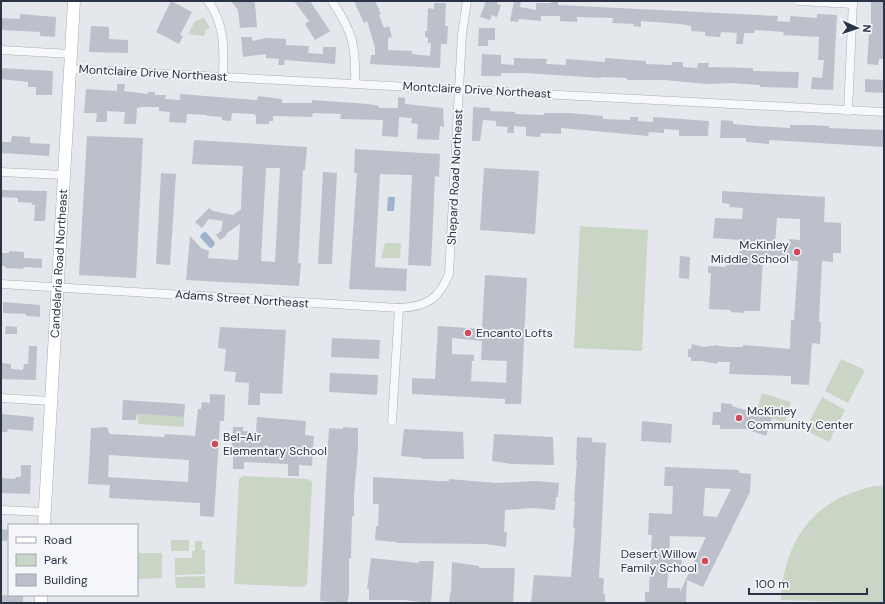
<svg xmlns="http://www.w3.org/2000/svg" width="885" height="604" font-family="'DM Sans',sans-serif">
	<rect width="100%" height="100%" fill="#e4e7ec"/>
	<g fill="#c9d6c5">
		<path d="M204 18 210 28 206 30 204 36 188 34 195 21Z"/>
		<path d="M580 226 648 230 642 351 574 348Z"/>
		<path d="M385 243H401L400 258H381Z"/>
		<path d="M841 359 865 370 848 403 825 391Z"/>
		<path d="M762 393 791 402 785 423 756 413Z"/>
		<path d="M822 397 845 410 829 442 805 430Z"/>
		<path d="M138 414 184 417V427L138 424Z"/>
		<path d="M243 476 308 479 312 482 307 584 304 587 236 584 234 582 239 479Z"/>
		<path d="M884 486V603L781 600C783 551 805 509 854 492 864 489 873 485 884 486Z"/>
		<rect x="171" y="540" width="18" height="11"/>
		<path d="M195 541H202V550H205V574L175 575V558H192V551H195Z"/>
		<path d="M137 553H162V578L138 579Z"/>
		<path d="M205 576V588H176L175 577Z"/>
	</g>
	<g fill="#9fb4cc">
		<path d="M388 197H395L394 211H387Z"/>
		<path d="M206 232 215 243 213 247 210 248 200 237 202 233Z"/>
	</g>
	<g fill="#bbc0ca" fill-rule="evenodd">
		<path d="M171 1 192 12 180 35 183 36 179 44 156 32Z"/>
		<path d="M231 1H253L255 4 257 27 240 28 238 10Z"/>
		<path d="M294 1H310L330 31 315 40 305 24 309 21Z"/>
		<path d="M354 1H375L381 14 379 15 384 28 389 26 392 37 388 38V50L412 51V54L430 56 431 43H428V38L425 37V31H427L428 8 434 9V3H446L445 26H448L447 44H441L440 68 370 64 371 55H375V47L367 21 364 23Z"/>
		<path d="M486 1H498L497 4 501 5 497 17 492 15 490 20 480 17Z"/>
		<path d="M514 1H521L520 7 536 10V3H551V1H558V5L778 16 777 21 790 22V16L817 18V14L837 15 833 90 811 89 812 77 822 78 824 60H818L819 37 783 35 784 32 755 30 754 33H744L743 44H736L737 33 721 32 720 37 705 36V32L691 31V26L680 24 641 21V27L633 26 634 24 612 23 613 18 577 17V22L560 21V16H541V21L519 19 518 22 510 21Z"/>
		<path d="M871 2H884V59H879L878 65 867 64 869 34 871 35Z"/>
		<path d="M20 14 56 17 55 37 40 36V32L1 30V18L20 19Z"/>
		<path d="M91 26 109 27V39L128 40V53L89 52Z"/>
		<path d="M479 28H495V40H488V46H478Z"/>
		<path d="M241 37H252V41L267 38 286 39V45L309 46 308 53 323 54V47H336L335 64 285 60 284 65H278L279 59 266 58V54L243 57Z"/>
		<path d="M482 54 501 55V64L514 65V58L547 59 546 64 566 65V59L605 62V58L646 61V64L672 65V62H683V67L697 68 698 63H709L708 67 753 68V71L799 72 798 88 760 87V85L730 83 707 84 664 80H627V78L601 77V78L525 73H501V76H481Z"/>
		<path d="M1 68 53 71 52 95H36V87H28V82L1 79Z"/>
		<path d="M865 79 884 80V93L865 92Z"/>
		<path d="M117 84H125L124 91 148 94V92H155V95H166L165 99 180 100V94L257 100 258 96 282 99V103H312V100L368 104 379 106V108H398V97L405 98V104L443 108 444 127 440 126 439 140 417 139 418 124 411 123 412 118 399 117 398 137 382 136 383 120 340 119 341 114 313 113 312 117 276 116H273V121H269V124H256V116L254 114 232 113 231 121 222 120V117L207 116V115L187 114 186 123 169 122 170 112 159 111V107H142L137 108 136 124H124L125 112 107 111V122H96L97 113H84L86 89 117 91Z"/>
		<path d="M473 107 490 108V111L515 112V114L544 115V113H569L603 116V119L630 120V117H638V121L653 122V117L709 121 708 136H679V130L664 129V133L649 132 648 136 561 128V134L541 133 540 137 526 136V127L514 126V133H507L508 127 496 126V121L483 120 480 141H472Z"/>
		<path d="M721 120 733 121V124L757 126 790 128V125H811L829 126V128L884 130V147L769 140V144L746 142V138H720Z"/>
		<path d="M12 136 30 137V143L50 144 49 156 1 153V142H11Z"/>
		<path d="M87 136 143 138 136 278 79 275Z"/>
		<path d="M194 140 307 147 305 170H303L299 249 298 263H301L299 286 186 280 190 236 201 248 209 251 208 258 238 260 240 224 227 233 226 236 220 240 216 235 221 231 223 221 209 219 202 228 195 222 209 208 213 211 233 215 241 209 242 181 243 166 192 164ZM266 168H280L275 262 261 261Z"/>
		<path d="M355 149 440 154 439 177 435 176 431 266 408 265 412 175 380 174 375 267 407 269 406 291 349 289 356 187 357 173H354Z"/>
		<path d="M484 168 539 171 535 234 480 230Z"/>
		<path d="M323 172 337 173 332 264H318Z"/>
		<path d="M161 173 176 174 170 265 156 264Z"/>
		<path d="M1 190 47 191 45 221H34L35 205H32V203L18 202V198L1 197Z"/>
		<path d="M722 191 825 197 824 222 841 223V253H833V262L822 261 819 322H821L820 344 812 343 809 385 791 384V376L729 374 730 362H717V364L702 361H691V357H688V349H691L692 344 703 347 718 345V346L730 347H743V345L790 349 791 320H794L798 261 763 259 760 311H744V313L730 312 731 310 709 309 711 273H708V266L726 267 727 255H739L740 240 713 238 715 218 742 219 743 208 729 207 730 204 722 203ZM777 218 800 219V240L789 239V245L775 244Z"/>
		<path d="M9 251 24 252V258L42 259V268L24 267 23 269 5 268V266H1V253H9Z"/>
		<path d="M680 256 690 257 689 279 679 278Z"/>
		<path d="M485 275 527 278 521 404H505V399L412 394V378L435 379 438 326 482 329ZM452 338 482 341 481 360 507 361 506 383 471 381 472 361H474V355L452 354Z"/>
		<path d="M3 302 40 305V317L26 316V314L3 313Z"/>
		<path d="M6 326 17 327V334H5Z"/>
		<path d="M220 327 286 330 282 394 260 393V405H248L249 383 235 382 236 372 224 371 226 349 218 348Z"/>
		<path d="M332 338 380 340 379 359 331 357Z"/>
		<path d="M29 346H37L36 380 1 379V363L11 364V369L23 370 24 364H28Z"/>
		<path d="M330 373 378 375 377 395 329 392Z"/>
		<path d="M210 394 225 395 224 421H220L214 517 200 516V503L109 498 110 485 88 484 91 428 107 427 110 434 164 437 165 434 195 436 198 409H201L202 402 210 403ZM109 455 189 460 188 482 108 477Z"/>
		<path d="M123 400 185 404 184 417 137 414 136 420H122Z"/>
		<path d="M721 403 732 404V406L772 418 766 436 746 429H720V425H712L713 412H721Z"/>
		<path d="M1 414 34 417 33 431 8 429 7 432H1Z"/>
		<path d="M257 417 306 421 305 435 314 436 312 466 299 465V476H288V464L244 462V469H233V454H231L233 427H243V431L256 432Z"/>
		<path d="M642 421 672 424 671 443 641 441Z"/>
		<path d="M343 427 358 428V449L354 495V517L352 516 351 558H349V595L347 603H333V602L320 601 326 480 329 428 343 429Z"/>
		<path d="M404 429 463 432 464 459H422V458L401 456Z"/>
		<path d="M494 434 553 437 554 465 512 464 492 461Z"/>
		<path d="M577 437 592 438V442L606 443 599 578H604L603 594H605V603H531L534 575 571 577 575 528 573 527 575 502 574 501 577 460H576Z"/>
		<path d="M21 465H31L30 494 1 493V478L15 479 16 477H21Z"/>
		<path d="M665 467 739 470V473L751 474 750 492 703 587 687 580 686 603H645V592H649L650 565 652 535H648L649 513 672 514 673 486H664ZM705 488 731 489 717 517 703 516ZM670 536 706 537 680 592V588H667L669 564 682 565V559L669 558Z"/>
		<path d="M373 477 439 481H449V479L496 483 537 481 559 483 558 497H556L555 510 535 508 505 510 504 532H507L506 547 485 544 396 543V542L375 540 376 526H378L379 504H373Z"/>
		<path d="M1 529 8 530 7 541H1Z"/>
		<path d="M371 558 419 563V561H434L431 603 404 600H369V589H367Z"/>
		<path d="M452 562 479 566V568H515L513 603H449L450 593H451Z"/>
		<rect x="1" y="595" width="22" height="8"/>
	</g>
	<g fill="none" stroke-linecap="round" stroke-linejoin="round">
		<g stroke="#a9aeb7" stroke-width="9">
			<g id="minor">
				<path d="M208 1C225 24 224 49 223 76"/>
				<path d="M332 1C353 32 356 46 355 84"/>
				<path d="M798 1 853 4"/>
				<path d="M1 50 71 54"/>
				<path d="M70 69 884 112"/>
				<path d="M848 111 853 1"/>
				<path d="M1 172 64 175"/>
				<path d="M1 284 399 308C426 307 439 299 449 274L462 34 467 1"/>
				<path d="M1 398 51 401"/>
				<path d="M392 421 399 308"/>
				<path d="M1 510 45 512"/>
			</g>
		</g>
		<g stroke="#a9aeb7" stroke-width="13">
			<g id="secondary">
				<path id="s1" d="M44 525 74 1"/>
				<path d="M41 603V595"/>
			</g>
		</g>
		<use href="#minor" stroke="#f7f8fa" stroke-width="8"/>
		<use href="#secondary" stroke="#fff" stroke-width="12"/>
	</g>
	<g fill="#d1495b" stroke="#f4f6f9" stroke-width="1.5">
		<circle cx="797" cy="252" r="4"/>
		<circle cx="468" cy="333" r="4"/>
		<circle cx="739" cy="418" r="4"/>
		<circle cx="215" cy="444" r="4"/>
		<circle cx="705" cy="561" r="4"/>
	</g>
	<g text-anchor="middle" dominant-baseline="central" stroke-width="3.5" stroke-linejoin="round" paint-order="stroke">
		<g font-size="12" fill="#2b3445" stroke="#f4f6f9">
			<text transform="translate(153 73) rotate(3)">Montclaire Drive Northeast</text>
			<text transform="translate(477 90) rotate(3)">Montclaire Drive Northeast</text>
			<text transform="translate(455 177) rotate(-87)">Shepard Road Northeast</text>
			<text stroke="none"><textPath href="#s1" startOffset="262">Candelaria Road Northeast</textPath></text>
			<text transform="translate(242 299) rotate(4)">Adams Street Northeast</text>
		</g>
		<g font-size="12" fill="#2b3445" stroke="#f4f6f9" text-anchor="start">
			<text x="789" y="245" text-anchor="end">McKinley<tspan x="789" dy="14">Middle School</tspan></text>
			<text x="476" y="333">Encanto Lofts</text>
			<text x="747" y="411">McKinley<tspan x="747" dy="14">Community Center</tspan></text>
			<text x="223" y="437">Bel-Air<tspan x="223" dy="14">Elementary School</tspan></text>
			<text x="697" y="554" text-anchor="end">Desert Willow<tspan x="697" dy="14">Family School</tspan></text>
		</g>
	</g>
	<rect width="885" height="604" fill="none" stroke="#2b3445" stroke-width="4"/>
	<rect x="8" y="524" width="130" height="72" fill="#f4f6f9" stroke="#a4a8b1"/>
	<rect x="16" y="537" width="20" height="6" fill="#ffffff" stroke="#a4a8b1"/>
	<text x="44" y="544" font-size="12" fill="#2b3445">Road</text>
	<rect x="16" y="554" width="20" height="12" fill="#c9d6c5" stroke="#a4a8b1"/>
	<text x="44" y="564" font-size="12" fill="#2b3445">Park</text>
	<rect x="16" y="574" width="20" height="12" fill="#bbc0ca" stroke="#a4a8b1"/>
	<text x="44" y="584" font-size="12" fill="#2b3445">Building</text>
	<g transform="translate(857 28) rotate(93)" stroke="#f4f6f9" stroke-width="3" paint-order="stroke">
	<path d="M0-3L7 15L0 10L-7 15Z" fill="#2b3445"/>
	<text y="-6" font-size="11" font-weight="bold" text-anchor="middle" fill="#2b3445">N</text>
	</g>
	<path d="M749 588v6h118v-6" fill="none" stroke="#2b3445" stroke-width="2"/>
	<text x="755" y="588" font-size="12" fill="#2b3445" stroke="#f4f6f9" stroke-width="3" paint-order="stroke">100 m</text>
</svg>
